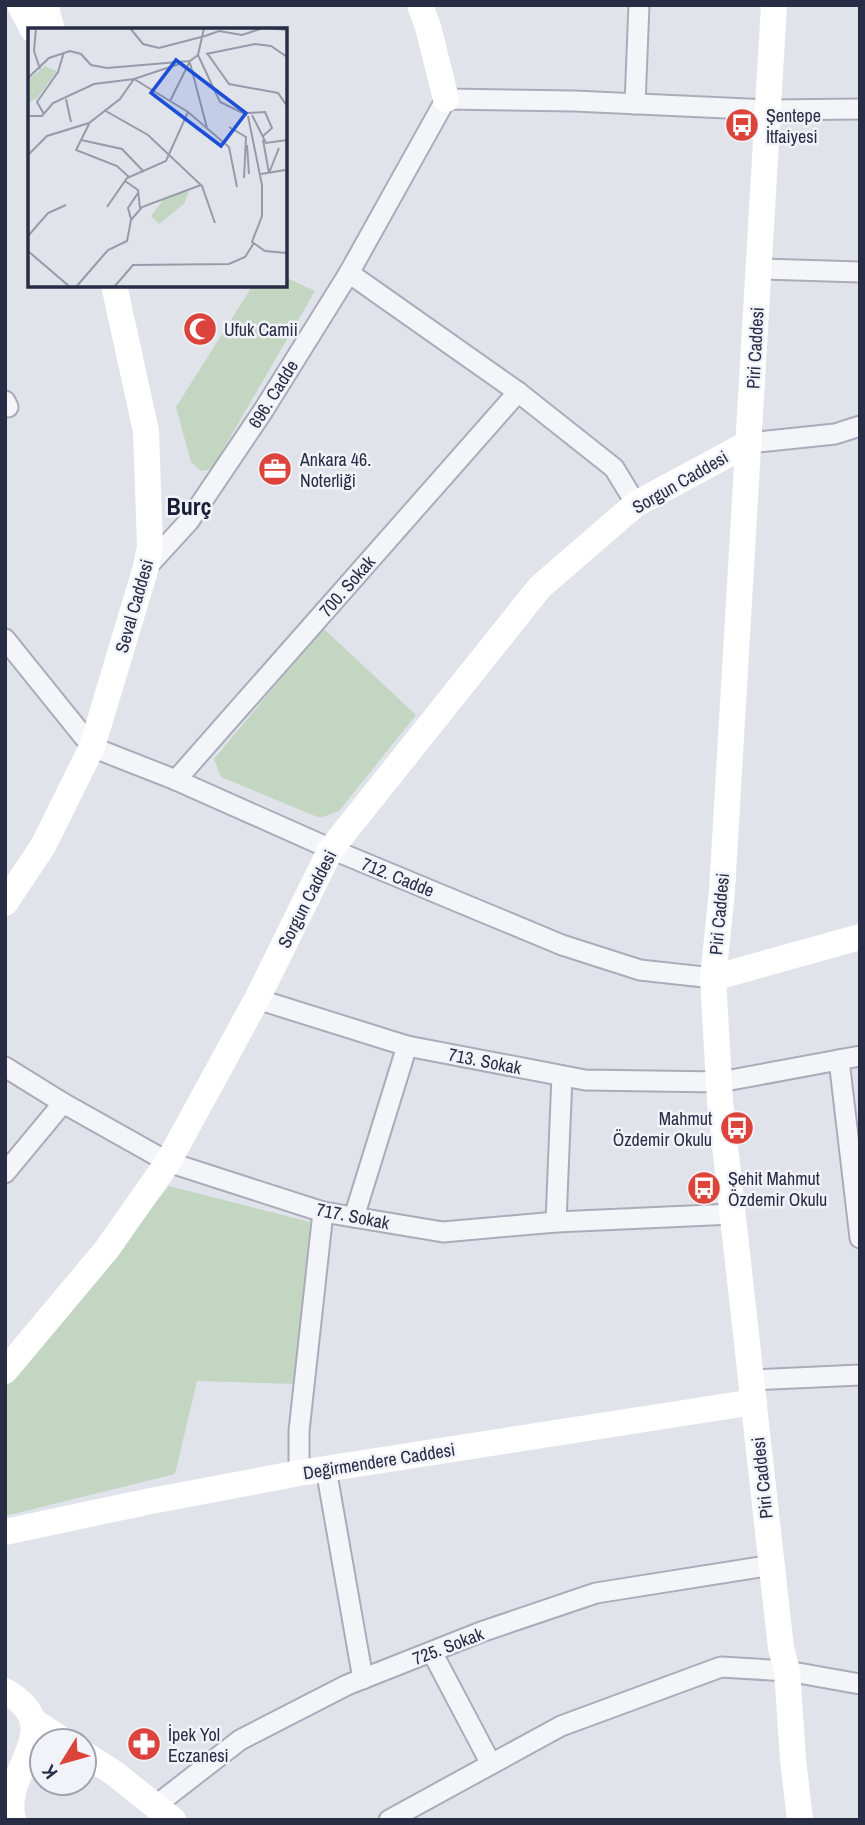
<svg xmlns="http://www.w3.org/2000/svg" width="865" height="1825" font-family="'Archivo Narrow',sans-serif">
	<rect width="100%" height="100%" fill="#e1e3eb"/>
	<g fill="#c2d6c1">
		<path d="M285 277 315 291 213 467 208 470 201 471 191 462 176 407 253 285H285Z"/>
		<path d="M323 628 416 715 339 811 320 818 221 777 214 759Z"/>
		<path d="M169 1186 310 1222 296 1384 197 1381 175 1474 5 1516V1388Z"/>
	</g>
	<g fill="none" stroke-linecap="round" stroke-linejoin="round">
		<g stroke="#aaacb9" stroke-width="23">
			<g id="street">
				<path d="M635 104 639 5"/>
				<path d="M759 269 860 272"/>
				<path d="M349 273 518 392 614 468 636 504"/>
				<path d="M5 401 8 407"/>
				<path d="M749 443 835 434 860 426"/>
				<path d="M147 567 189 521 263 411 349 273 446 99 574 101 768 110 860 109"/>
				<path d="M5 639 92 747 176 780 331 849 562 945 640 970 713 978"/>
				<path d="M176 780 518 392"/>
				<path d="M257 999 407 1046 585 1080 720 1082 860 1056"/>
				<path d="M839 1060 860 1238"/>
				<path d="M5 1067 63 1103 168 1162 323 1212 443 1232 556 1222 733 1214"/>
				<path d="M5 1173 63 1103"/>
				<path d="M354 1217 407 1046"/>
				<path d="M556 1222 562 1076"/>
				<path d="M751 1380 860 1375"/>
				<path d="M326 1469 363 1679"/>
				<path d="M299 1473V1431L323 1212"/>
				<path d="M432 1652 491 1764"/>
				<path d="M155 1806 240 1740 347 1685 481 1632 596 1593 772 1565"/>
				<path d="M389 1820 561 1726 721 1667 787 1671 860 1684"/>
			</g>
		</g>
		<use href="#street" stroke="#f4f5f9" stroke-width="19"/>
		<g stroke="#fff" stroke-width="26">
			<path d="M20 5 33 30"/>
			<path d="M45 5 52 30"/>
			<path d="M420 5 428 27 446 99"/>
			<path d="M774 5 722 891 713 978 720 1101 781 1648 787 1671 793 1759 800 1820"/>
			<path d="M5 903 43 846 92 747 146 567 150 547 146 431 114 285"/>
			<path d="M713 978 860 937"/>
			<path d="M5 1371 107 1249 168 1162 257 999 331 849 540 587 636 504 749 443"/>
			<path d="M5 1532 146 1502 299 1473 754 1402"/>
			<path d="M5 1691C71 1728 0 1769 13 1820"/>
			<path d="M32 1720 64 1741"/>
			<path d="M84 1754 114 1773 173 1820"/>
		</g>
	</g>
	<defs>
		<g id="bus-disc" transform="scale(1.75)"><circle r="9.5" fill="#db433b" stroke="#f1f3f8"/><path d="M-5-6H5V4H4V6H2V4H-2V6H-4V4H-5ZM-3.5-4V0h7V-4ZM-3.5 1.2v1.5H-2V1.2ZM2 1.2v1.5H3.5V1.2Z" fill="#fff"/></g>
		<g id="mosque-disc" transform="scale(1.75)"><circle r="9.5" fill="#db433b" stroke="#f1f3f8"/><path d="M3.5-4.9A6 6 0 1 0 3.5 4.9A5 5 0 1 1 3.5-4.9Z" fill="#fff"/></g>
		<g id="office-disc" transform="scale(1.75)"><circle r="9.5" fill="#db433b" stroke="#f1f3f8"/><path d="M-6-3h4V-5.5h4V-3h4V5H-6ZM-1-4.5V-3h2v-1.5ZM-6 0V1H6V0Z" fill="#fff"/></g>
		<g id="pharmacy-disc" transform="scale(1.75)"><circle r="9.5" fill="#db433b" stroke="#f1f3f8"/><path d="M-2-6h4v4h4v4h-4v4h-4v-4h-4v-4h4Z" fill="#fff"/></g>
	</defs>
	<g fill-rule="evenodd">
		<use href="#bus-disc" x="742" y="125"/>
		<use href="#mosque-disc" x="200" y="329"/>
		<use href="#office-disc" x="275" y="469"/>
		<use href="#bus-disc" x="737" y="1128"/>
		<use href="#bus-disc" x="704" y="1188"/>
		<use href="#pharmacy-disc" x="144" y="1744"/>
	</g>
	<g text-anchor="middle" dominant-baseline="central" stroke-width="5" stroke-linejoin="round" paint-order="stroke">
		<g font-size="18" fill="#282c45" stroke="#f1f3f8" text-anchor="start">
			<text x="766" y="115">Şentepe<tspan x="766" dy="21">İtfaiyesi</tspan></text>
			<text x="224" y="329">Ufuk Camii</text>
			<text x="300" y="459">Ankara 46.<tspan x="300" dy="21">Noterliği</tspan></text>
			<text x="712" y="1118" text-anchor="end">Mahmut<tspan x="712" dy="21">Özdemir Okulu</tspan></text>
			<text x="728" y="1178">Şehit Mahmut<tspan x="728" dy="21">Özdemir Okulu</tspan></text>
			<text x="168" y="1734">İpek Yol<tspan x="168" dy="21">Eczanesi</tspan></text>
		</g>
		<g font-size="18" fill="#282c45" stroke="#f1f3f8">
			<text transform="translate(755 348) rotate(-87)">Piri Caddesi</text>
			<text transform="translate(273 394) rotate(-58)">696. Cadde</text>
			<text transform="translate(680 482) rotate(-30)">Sorgun Caddesi</text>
			<text transform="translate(347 586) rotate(-49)">700. Sokak</text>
			<text transform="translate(134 606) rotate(-74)">Seval Caddesi</text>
			<text transform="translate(398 877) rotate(22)">712. Cadde</text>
			<text transform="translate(307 899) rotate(-63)">Sorgun Caddesi</text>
			<text transform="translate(719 914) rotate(-85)">Piri Caddesi</text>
			<text transform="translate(485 1061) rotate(11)">713. Sokak</text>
			<text transform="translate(353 1216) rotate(11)">717. Sokak</text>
			<text transform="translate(379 1461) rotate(-9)">Değirmendere Caddesi</text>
			<text transform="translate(762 1478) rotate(-96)">Piri Caddesi</text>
			<text transform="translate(448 1646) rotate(-21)">725. Sokak</text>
		</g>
		<g font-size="24" font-weight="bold" fill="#1a1e35" stroke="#f1f3f8">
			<text x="189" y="506">Burç</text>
		</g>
	</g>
	<g transform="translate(28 28)">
		<rect width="259" height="259" fill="#e1e3eb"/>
		<path d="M17 38 29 43 9 70 0 75V52ZM158 163 161 164 156 176 131 196 123 188 135 172Z" fill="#c2d6c1"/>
		<path fill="none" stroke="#979aa9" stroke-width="2" d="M8 0 6 23 12 41M102 0 115 16 131 20 177 8M238 0 259 2M177 8 191 3 214 7 235 0M179 25 201 56 250 65 259 78M178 26 227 16 243 18 259 29M170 27 192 74 219 87M162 35 179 100M0 50 21 30 42 23 53 26 63 37 79 40 162 33M38 71 43 94M142 73 162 33 170 27 176 0M76 82 120 107 174 158 187 195M220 85 237 84 244 100 235 108M16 86 9 74 30 44 36 24M224 87 238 115 259 112M0 88H14L25 75 66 56 106 51 151 36M220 88 234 157V188L224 214 237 223 259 225M61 96 48 122 89 138 101 149M201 99 218 109 216 150M53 112 94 121 116 144M235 112 241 145M219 117 221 146M0 127 19 108 61 95 92 71 106 51 160 84 201 119 209 159M241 145 251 120M233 146 257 142M97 153 110 162 112 181M79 179 99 150 138 133 160 84M103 191 100 180 110 165M0 208 20 185 38 177M0 223 42 259M48 259 80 222 99 213 103 192 114 179 173 157M86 259 105 237 201 236 217 229 226 215"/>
		<path fill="#1d4ed8" fill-opacity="0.15" stroke="#1d4ed8" stroke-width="3.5" d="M148 32 218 85 193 118 123 65Z"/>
		<rect width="259" height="259" fill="none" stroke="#282c45" stroke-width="3.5"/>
	</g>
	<rect width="865" height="1825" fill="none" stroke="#282c45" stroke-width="14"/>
	<g transform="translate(63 1762) rotate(233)"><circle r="33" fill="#f1f3f8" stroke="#a1a3b0" stroke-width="2"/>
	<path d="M0-5L12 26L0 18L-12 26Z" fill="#db433b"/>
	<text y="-10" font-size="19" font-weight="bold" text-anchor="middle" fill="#282c45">K</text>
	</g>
</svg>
